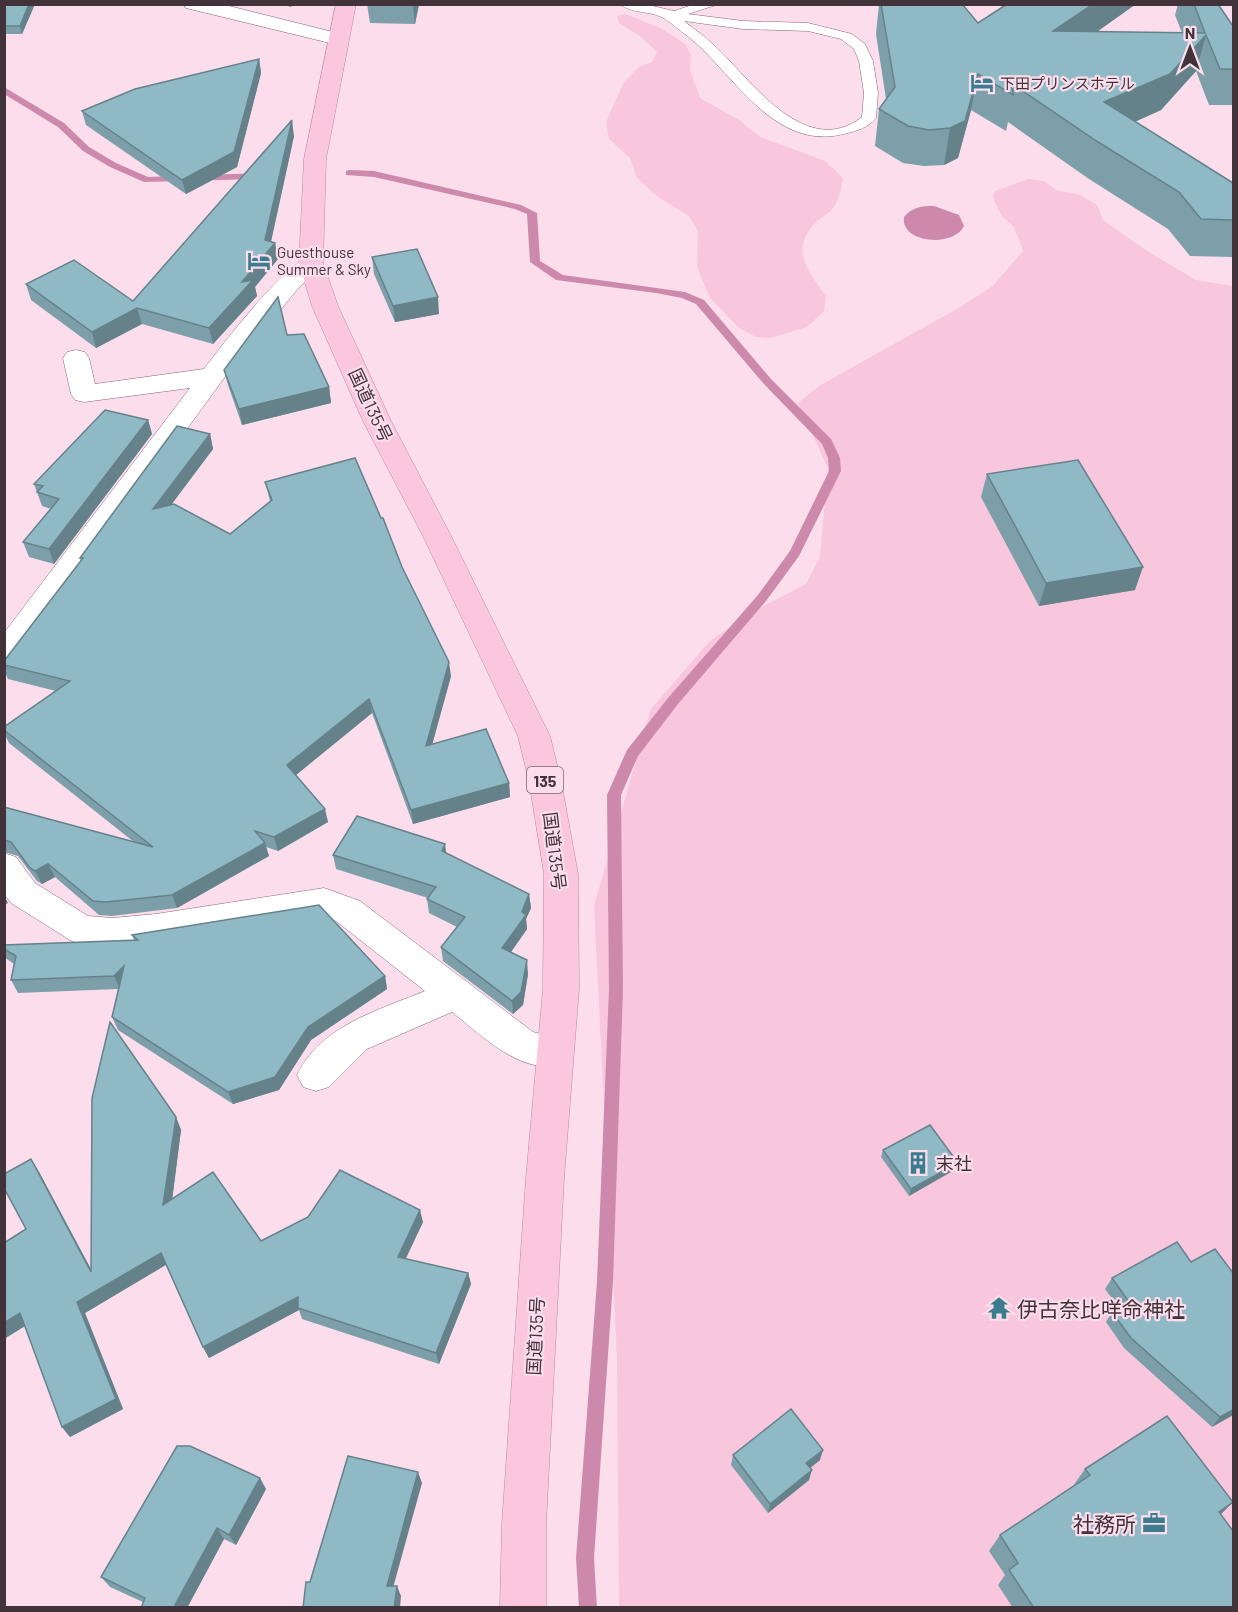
<svg xmlns="http://www.w3.org/2000/svg" width="1238" height="1612" font-family="Barlow,'Noto Sans JP',sans-serif">
	<rect width="100%" height="100%" fill="#fcddeb"/>
	<g fill="#f8c6dd">
		<path d="M626 14 662 29 685 44 691 55 690 70 700 98 739 120 760 137 825 161 843 178C841 187 840 197 835 205 832 212 823 216 817 221 789 249 807 270 826 296L824 311 807 327 770 338 756 337 739 328 710 298 697 267 698 231 689 216 658 197 637 178 630 158 609 139 606 122 624 82 639 67 652 62 657 52 640 36 619 23 617 16Z"/>
		<path d="M1029 179 1044 181 1056 190 1080 195 1097 205 1103 220 1147 251 1196 280 1233 286V1607H619L617 1356 594 906 651 709 709 642 747 615 806 584 820 557 828 468 798 403 819 386 962 306 993 286 1023 251 1014 227 1001 215 993 198 995 191Z"/>
	</g>
	<path fill="#cd89ab" d="M934 206 959 215 964 226C953 248 900 243 904 217 912 207 922 206 934 206Z"/>
	<g fill="none" stroke-linecap="round" stroke-linejoin="round">
		<g fill="#cd89ab" fill-rule="evenodd">
			<path d="M4 87 64 123 89 147 116 163 148 177 260 173 265 176 260 179 144 182 110 167 83 151 58 127 4 94Z"/>
			<path d="M349 170 374 171 521 205 537 213 540 261 563 275 685 292 704 300 771 379 831 439 840 458 841 471 799 556 766 601 678 704 638 756 621 795 623 989 613 1282 594 1558 597 1608H579L576 1558 597 1282 609 989 607 795 627 750 668 698 758 595 790 551 829 471 828 458 822 444 763 383 696 304 682 298 656 293 556 280 530 262 527 214 515 209 374 177 346 175V171Z"/>
		</g>
		<g stroke="#866575" stroke-width="1">
			<path id="service" d="M620 4H644L674 11 695 4H719L688 14 743 21 808 23 852 34 865 44 873 61 878 93 876 118C868 128 856 131 844 134 772 152 733 71 685 34 677 29 668 19 659 16 647 11 630 13 620 4ZM684 21 743 29 808 31 841 39 854 49 859 61 864 93 862 117C807 160 753 83 719 50 709 39 695 30 684 21Z"/>
		</g>
		<g stroke="#866575" stroke-width="1">
			<g id="minor">
				<path d="M183 4H221L345 35 349 39 345 43 338 45 186 8Z"/>
				<path d="M311 256 320 258 323 263 296 291 230 370 15 664 4 667V633L190 388 84 402 75 400 71 394 63 358 67 352 76 350 85 352 89 358 95 384 204 369C222 345 286 262 311 256Z"/>
				<path d="M4 853 16 857 35 883 88 916 112 918 156 914 324 888 360 901 533 1032 568 1041 573 1052 568 1063C524 1079 484 1037 452 1012L367 1049 329 1087 316 1091 303 1087 297 1075C320 1026 379 1010 425 991L336 921 323 916 156 944 112 948 82 945 70 940 11 903 4 894Z"/>
			</g>
		</g>
		<g stroke="#b98aa0" stroke-width="1">
			<path id="trunk" d="M336 4H356L326 159 323 263 338 306 391 421 450 534 550 736 561 781 578 874 579 989 564 1178 546 1524V1608H500L502 1524 526 1178 543 989 544 874 529 781 518 736 422 534 363 421 312 306 299 263 304 159Z"/>
		</g>
		<use href="#service" fill="#fff" fill-rule="evenodd"/>
		<use href="#minor" fill="#fff" fill-rule="evenodd"/>
		<use href="#trunk" fill="#fac7df" fill-rule="evenodd"/>
	</g>
	<g fill="#7c9faa">
		<path d="M4 4H35L22 34H4Z"/>
		<path d="M279 4H294L291 7Z"/>
		<path d="M367 4H419L415 24 370 23Z"/>
		<path d="M879 4H962L978 23 1007 4H1136L1097 32 1182 33 1175 15 1178 4H1218L1233 26V105H1209L1196 71 1161 110 1135 122 1233 183V257L1190 256 1168 229 1089 179 1008 122 1006 131 971 110 958 158 944 165 924 166 903 163 875 146 879 109 886 99 876 34Z"/>
		<path d="M259 59 261 73 237 167 186 194 86 125 82 111Z"/>
		<path d="M294 136 271 242 275 243 278 259 255 287 257 296 213 344 142 324 96 348 31 300 26 284 133 301Z"/>
		<path d="M372 257 439 314 395 322 374 274Z"/>
		<path d="M287 335 329 387 331 403 242 425 228 385 224 370Z"/>
		<path d="M148 420 152 434 54 564 29 557 23 542 51 509 42 506 34 484Z"/>
		<path d="M210 434 213 449 171 504 230 534 270 501 265 482 402 567 451 676 432 744 509 783 510 797 413 824 372 713 296 775 328 822 278 851 266 847 269 856 177 908 112 916 99 915 55 877 42 884 37 881 18 856 4 852V807L134 842 9 743 4 733V727L56 691 8 679 4 670V661L81 561 80 558Z"/>
		<path d="M987 474 1135 590 1039 606 981 497Z"/>
		<path d="M446 853 529 894 531 908 526 919 527 929 511 952 528 974 523 1005 513 1014 443 961 441 947 457 927 429 913 427 899 428 898 336 869 333 855Z"/>
		<path d="M132 935 385 976 387 989 311 1040 279 1090 233 1104 118 1030 112 1017 118 989 18 993 11 980 14 964 4 957V945L134 940Z"/>
		<path d="M176 1117 181 1130 172 1199 261 1241 423 1222 405 1259 468 1273 471 1284 439 1364 302 1319 299 1310 209 1358 203 1347 166 1265 85 1313 123 1409 70 1437 62 1427 25 1326 4 1339V1243L26 1229 31 1159 39 1172 91 1270Z"/>
		<path d="M883 1150 956 1169 909 1196 881 1157Z"/>
		<path d="M1112 1278 1233 1415 1212 1427 1124 1348 1106 1322 1112 1312 1119 1308 1105 1289Z"/>
		<path d="M733 1455 820 1460 810 1468 809 1480 768 1513 731 1465Z"/>
		<path d="M1085 1469 1233 1502 1221 1514 1233 1608H1013L998 1585 1005 1575 989 1551 1000 1535 1073 1486Z"/>
		<path d="M266 1489 236 1545 224 1539 187 1608H141L143 1602 110 1587 101 1577Z"/>
	</g>
	<g fill="#65828b">
		<path d="M29 4H35L22 34 20 26Z"/>
		<path d="M413 4H419L415 24Z"/>
		<path d="M1093 4H1136L1046 67 1053 31Z"/>
		<path d="M1206 35 1196 71 1161 110 1095 139 1104 102Z"/>
		<path d="M259 59 261 73 237 167 186 194 182 180Z"/>
		<path d="M978 74 971 110 958 158 944 165 950 128Z"/>
		<path d="M292 120 294 136 269 250 275 243 278 259 255 287 257 296 213 344 209 328 242 282 265 240Z"/>
		<path d="M438 297 439 314 395 322 393 306Z"/>
		<path d="M137 308 142 324 96 348 92 332Z"/>
		<path d="M329 387 331 403 242 425 239 409Z"/>
		<path d="M148 420 152 434 54 564 49 549Z"/>
		<path d="M210 434 213 449 157 524 153 509Z"/>
		<path d="M1143 567 1135 590 1039 606 1046 583Z"/>
		<path d="M449 662 451 676 428 760 426 746Z"/>
		<path d="M369 699 372 713 291 779 287 765Z"/>
		<path d="M509 783 510 797 413 824 411 810Z"/>
		<path d="M325 809 328 822 278 851 274 837Z"/>
		<path d="M265 843 269 856 177 908 172 895Z"/>
		<path d="M445 844 447 858 442 851Z"/>
		<path d="M48 864 55 877 42 884 35 871Z"/>
		<path d="M529 894 531 908 526 919 527 929 504 962 502 948 522 912Z"/>
		<path d="M4 896 8 903 4 905Z"/>
		<path d="M527 960 528 974 523 1005 513 1014 512 1001Z"/>
		<path d="M124 966 120 989 114 976Z"/>
		<path d="M385 976 387 989 311 1040 279 1090 233 1104 228 1092 308 1027Z"/>
		<path d="M176 1117 181 1130 170 1217 163 1205Z"/>
		<path d="M31 1159 39 1172 99 1284 91 1272Z"/>
		<path d="M958 1163 956 1169 909 1196 911 1189Z"/>
		<path d="M420 1210 423 1222 401 1269 398 1257Z"/>
		<path d="M161 1253 167 1264 85 1313 123 1409 70 1437 62 1427 77 1302Z"/>
		<path d="M468 1273 471 1284 439 1364 436 1353Z"/>
		<path d="M298 1297V1308L299 1310 209 1358 203 1347Z"/>
		<path d="M20 1313 28 1324 4 1339V1323Z"/>
		<path d="M1233 1410V1415L1212 1427 1220 1417Z"/>
		<path d="M823 1450 820 1460 804 1473 806 1463Z"/>
		<path d="M812 1470 809 1480 768 1513 770 1504Z"/>
		<path d="M418 1472 422 1483 391 1595 387 1586Z"/>
		<path d="M260 1478 266 1489 236 1545 229 1535Z"/>
		<path d="M1233 1502 1216 1519 1219 1512Z"/>
		<path d="M217 1528 224 1539 187 1608H177L175 1605Z"/>
		<path d="M397 1586 401 1596 400 1608H394Z"/>
	</g>
	<g fill="#90b9c6" stroke="#65828b" stroke-width="1.5">
		<path d="M4 4H29L20 26H4Z"/>
		<path d="M881 4H962L978 23 1007 4H1093L1053 31 1205 33 1194 4H1218L1233 26V69H1220L1206 35 1170 74 1104 102 1233 183V220L1201 219 1179 192 1098 142 1011 83 1013 95 978 74 965 121 950 128 929 130 908 126 879 109 895 87Z"/>
		<path d="M259 59 234 152 182 180 82 111 135 89Z"/>
		<path d="M292 120 265 240 275 243 242 282 253 280 209 328 137 308 92 332 26 284 74 260 133 301Z"/>
		<path d="M417 249 438 297 393 306 372 257Z"/>
		<path d="M278 297 287 335 304 334 329 387 239 409 224 370Z"/>
		<path d="M105 410 148 420 49 549 23 542 59 499 37 492 43 486 34 484Z"/>
		<path d="M177 426 210 434 153 509 174 504 230 534 272 500 265 482 355 458 381 518H383L402 567 449 662 426 746 486 729 509 783 411 810 369 699 287 765 325 809 274 837 255 831 265 843 172 895 106 902 93 901 48 864 35 871 30 868 11 842 4 840V807L153 847 4 730V727L70 681 4 665V661L83 558H80Z"/>
		<path d="M1078 460 1143 567 1046 583 987 474Z"/>
		<path d="M357 816 445 844 442 851 529 894 522 912 526 915 502 948 527 960 521 992 512 1001 441 947 465 917 427 899 436 887 333 855Z"/>
		<path d="M319 905 385 976 308 1027 275 1077 228 1092 112 1017 124 966 114 976 11 980 16 956 4 949V945L138 940 132 935Z"/>
		<path d="M110 1022 176 1117 163 1205 213 1172 261 1241 308 1217 340 1170 420 1210 398 1257 468 1273 436 1353 298 1308V1297L203 1347 161 1253 77 1302 116 1399 62 1427 20 1313 4 1323V1243L26 1229 4 1188V1174L31 1159 91 1272 92 1098Z"/>
		<path d="M930 1125 958 1163 911 1189 883 1150Z"/>
		<path d="M1177 1242 1191 1262 1215 1249 1233 1273V1410L1220 1417 1131 1338 1112 1312 1129 1302 1112 1278Z"/>
		<path d="M791 1409 823 1450 806 1463 812 1470 770 1504 733 1455Z"/>
		<path d="M1167 1416 1233 1502 1219 1512 1233 1531V1608H1034L1009 1570 1018 1563 1000 1535 1090 1475 1085 1469Z"/>
		<path d="M177 1446H190L260 1478 229 1535 217 1528 175 1605 182 1608H141L145 1598 101 1577Z"/>
		<path d="M348 1456 418 1472 387 1586H397L394 1608H303L306 1582H310Z"/>
	</g>
	<defs>
		<g id="hotel-bare" transform="scale(1.8)"><path d="M-6-4.5h1.5V1H6V5H4.5V3h-9V5H-6ZM-4 0a1.8 1.8 0 1 1 3.6 0ZM.5 0V-2.5h3Q6-2.5 6 0Z" fill="#3b7c8f" stroke="#fcddeb" stroke-width="2.5" paint-order="stroke"/></g>
		<g id="building-bare" transform="scale(1.8)"><path d="M-4-6H4V6H1V3H-1V6H-4ZM-2.5-4.3h1.7v1.8h-1.7ZM.8-4.3h1.7v1.8H.8ZM-2.5-1h1.7V.8h-1.7ZM.8-1h1.7V.8H.8Z" fill="#3b7c8f" stroke="#fcddeb" stroke-width="2.5" paint-order="stroke"/></g>
		<g id="temple-bare" transform="scale(1.8)"><path d="M0-6L5-2H3V0L6.5 2.5H4V6H1.5V3h-3V6H-4V2.5H-6.5L-3 0V-2H-5Z" fill="#3b7c8f" stroke="#fcddeb" stroke-width="2.5" paint-order="stroke"/></g>
		<g id="office-bare" transform="scale(1.8)"><path d="M-6-3h4V-5.5h4V-3h4V5H-6ZM-1-4.5V-3h2v-1.5ZM-6 0V1H6V0Z" fill="#3b7c8f" stroke="#fcddeb" stroke-width="2.5" paint-order="stroke"/></g>
	</defs>
	<g fill-rule="evenodd">
		<use href="#hotel-bare" x="982" y="83"/>
		<use href="#hotel-bare" x="259" y="261"/>
		<use href="#building-bare" x="918" y="1163"/>
		<use href="#temple-bare" x="999" y="1308"/>
		<use href="#office-bare" x="1154" y="1523"/>
	</g>
	<g text-anchor="middle" dominant-baseline="central" stroke-width="4.5" stroke-linejoin="round" paint-order="stroke">
		<g font-size="15" fill="#413339" stroke="#fcddeb" text-anchor="start">
			<text x="1000" y="83">下田プリンスホテル</text>
			<text x="277" y="252">Guesthouse<tspan x="277" dy="17">Summer &amp; Sky</tspan></text>
		</g>
		<rect fill="#fcddeb" stroke="#79666e" stroke-width="1.5" x="527" y="767" width="36" height="26" rx="4.5"/>
		<g font-size="16" font-weight="bold" fill="#413339">
			<text x="545" y="780">135</text>
		</g>
		<g font-size="18" fill="#413339" stroke="#fcddeb">
			<text transform="translate(371 405) rotate(65)">国道135号</text>
			<text transform="translate(555 851) rotate(83)">国道135号</text>
			<text transform="translate(535 1336) rotate(-87)">国道135号</text>
		</g>
		<g font-size="18" fill="#413339" stroke="#fcddeb" text-anchor="start">
			<text x="936" y="1163">末社</text>
		</g>
		<g font-size="21" fill="#413339" stroke="#fcddeb" text-anchor="start">
			<text x="1017" y="1308">伊古奈比咩命神社</text>
			<text x="1136" y="1523" text-anchor="end">社務所</text>
		</g>
	</g>
	<rect width="1238" height="1612" fill="none" stroke="#413339" stroke-width="12"/>
	<g transform="translate(1190 48)" stroke="#fcddeb" stroke-width="4.5" paint-order="stroke">
	<path d="M0-4.5L10 22L0 15L-10 22Z" fill="#413339"/>
	<text y="-9" font-size="16" font-weight="bold" text-anchor="middle" fill="#413339">N</text>
	</g>
</svg>
